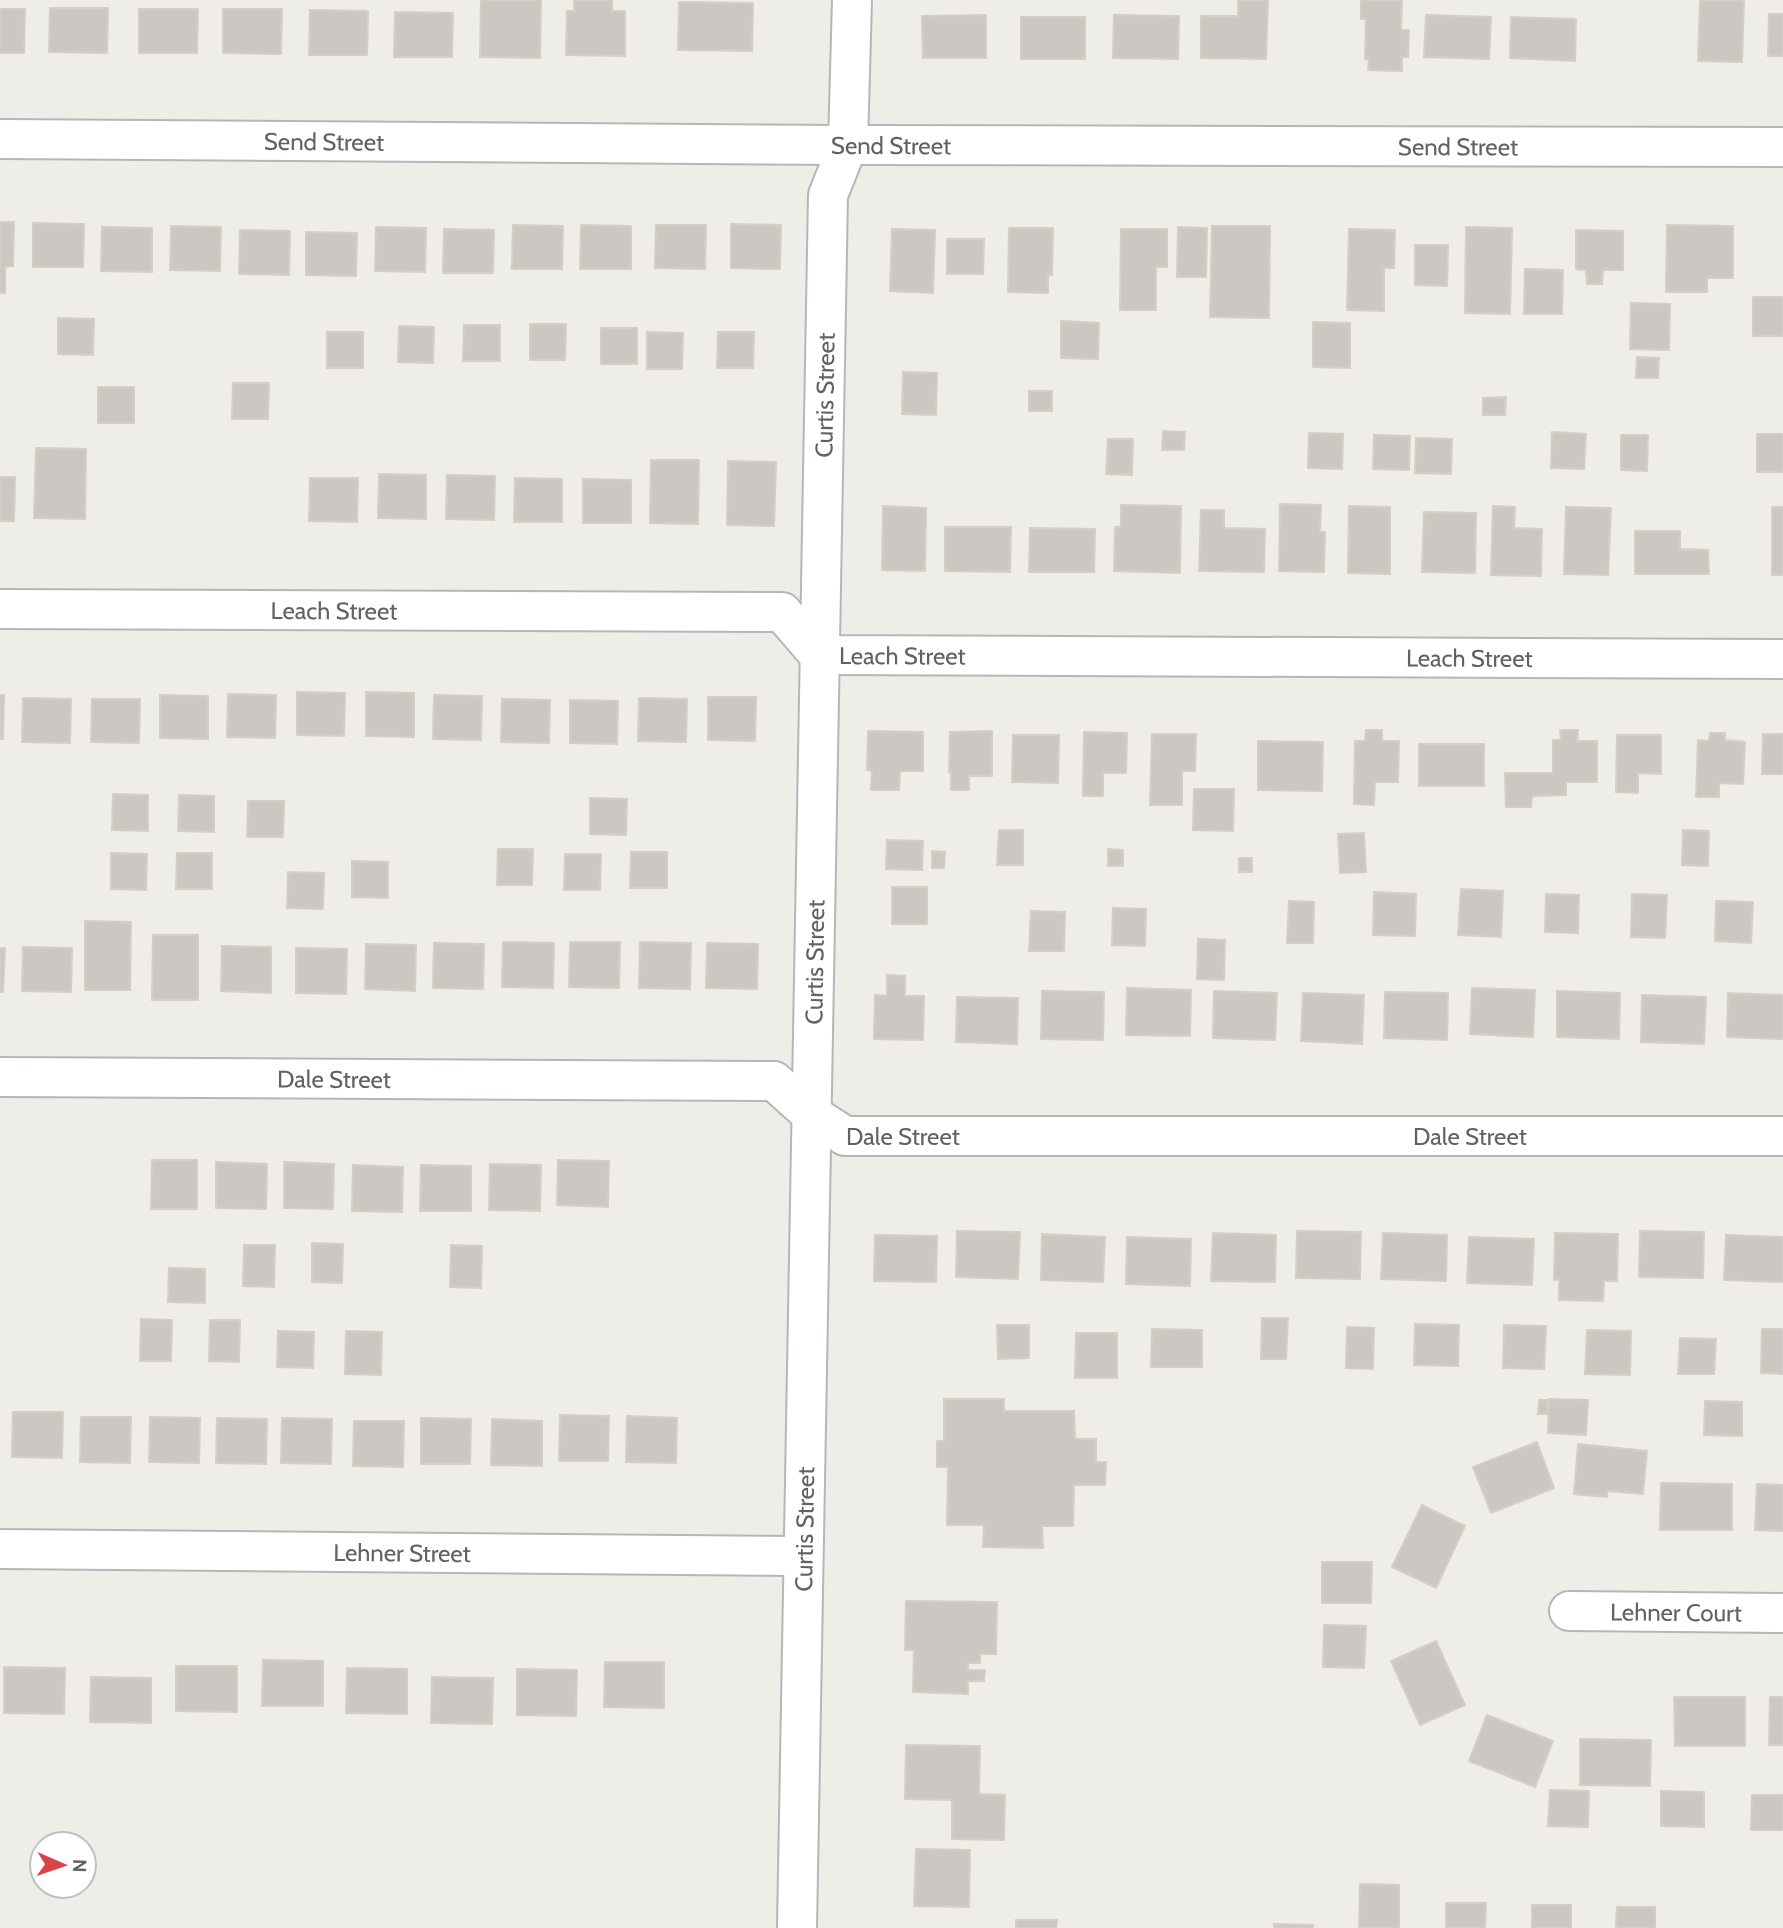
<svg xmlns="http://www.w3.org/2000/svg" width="1783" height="1928" font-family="Cabin,sans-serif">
	<rect width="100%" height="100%" fill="#efede7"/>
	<g fill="#cbc8c4" stroke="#d3cec6" stroke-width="2">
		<path d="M481 0H541L540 58 480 57Z"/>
		<path d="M574 0H612V11H625V56L566 55 567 11H574Z"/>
		<path d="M1238 0H1268L1266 59 1201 58V16H1238Z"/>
		<path d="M1361 0H1402L1401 30H1409L1408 57H1402V71L1368 70 1369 59H1365L1366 19H1361Z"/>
		<path d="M1700 0H1744L1742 62 1698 61Z"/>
		<path d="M679 2 753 3 752 51 678 50Z"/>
		<path d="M50 8H108L107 53 49 52Z"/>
		<path d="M0 9H25L24 53H0Z"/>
		<path d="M139 9H198L197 53H139Z"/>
		<path d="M223 9H282L281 54 223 53Z"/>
		<path d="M310 10 368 11 367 55H309Z"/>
		<path d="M395 12 453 13 452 57H394Z"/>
		<path d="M1769 14H1783V56H1768Z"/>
		<path d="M986 15V58H923L922 16Z"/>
		<path d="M1114 15 1179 16 1178 59 1113 58Z"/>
		<path d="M1426 15 1491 17 1489 59 1424 57Z"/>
		<rect x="1021" y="17" width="64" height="42"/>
		<path d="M1511 17 1576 19 1575 61 1510 58Z"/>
		<path d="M0 222H14L13 266 5 267V293H0Z"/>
		<path d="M33 223 84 224 83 267H33Z"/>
		<path d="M731 224 781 225 780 269 731 268Z"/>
		<path d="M513 225 563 226 562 269H512Z"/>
		<path d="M581 225 631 226V269H580Z"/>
		<path d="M656 225H706L705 269 655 268Z"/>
		<path d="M1667 225 1733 226V278H1707V292H1666Z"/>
		<path d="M171 226 221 227 220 271 170 270Z"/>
		<path d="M1212 226H1270L1269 318 1210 317Z"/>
		<path d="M102 227 152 228V272L101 271Z"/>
		<path d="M376 227 426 228 425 272 375 271Z"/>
		<path d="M1178 227 1207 228 1206 277H1177Z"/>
		<path d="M1466 227 1512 228 1510 314 1465 313Z"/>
		<path d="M1009 228H1053L1052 275H1048V293L1008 292Z"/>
		<path d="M444 229 494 230 493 273H443Z"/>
		<path d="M892 229 935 230 933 293 890 291Z"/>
		<path d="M1121 229H1167V267H1156V310H1120Z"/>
		<path d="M1349 229 1395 230 1394 268H1384V311L1347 310Z"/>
		<path d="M240 230 290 231 289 275 239 274Z"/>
		<path d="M1576 230 1623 231V270H1603L1602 284H1587L1586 270 1576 269Z"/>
		<path d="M306 232 357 233 356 276 306 275Z"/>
		<path d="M947 239H984L983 274H947Z"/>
		<path d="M1415 245H1448L1447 286 1415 285Z"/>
		<path d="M1525 269 1563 270 1562 314H1524Z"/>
		<rect x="1753" y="297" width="30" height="39"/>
		<path d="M1631 303 1670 304 1669 350 1630 349Z"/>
		<path d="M58 318 94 319 93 355 58 354Z"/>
		<path d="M1061 321 1099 323 1098 359 1061 358Z"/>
		<path d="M1313 322 1350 323V368L1313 367Z"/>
		<path d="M530 324H566L565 360H530Z"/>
		<path d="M464 325H500V361H463Z"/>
		<path d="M399 326 434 327 433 363 398 362Z"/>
		<rect x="601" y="328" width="36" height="36"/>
		<rect x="327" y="332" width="36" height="36"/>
		<path d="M647 332 683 333 682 369H647Z"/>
		<path d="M718 332H754L753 368H717Z"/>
		<path d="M1637 357 1659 358 1658 378H1636Z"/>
		<path d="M903 372 937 373 936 415 902 414Z"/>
		<path d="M233 383H269L268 419H232Z"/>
		<rect x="98" y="387" width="36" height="36"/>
		<rect x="1029" y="391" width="23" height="20"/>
		<path d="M1506 397 1505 415H1483V398Z"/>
		<path d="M1163 431 1185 432 1184 450H1162Z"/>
		<path d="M1552 432 1586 434 1584 469 1551 468Z"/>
		<path d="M1309 433 1343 434 1342 469 1308 468Z"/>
		<rect x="1757" y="434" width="26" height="38"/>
		<path d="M1374 435 1410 436 1409 470 1373 469Z"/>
		<path d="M1621 435H1648L1647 471 1621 470Z"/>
		<path d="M1416 438 1452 439 1451 474 1415 473Z"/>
		<path d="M1108 439H1133L1132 475 1106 474Z"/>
		<path d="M36 448 86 449 85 519 34 518Z"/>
		<path d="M651 460H699L698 524 650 523Z"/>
		<path d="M728 461 776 462 774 526 727 525Z"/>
		<path d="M379 474 426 475V519L378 518Z"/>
		<path d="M447 475 495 476 494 520 446 519Z"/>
		<path d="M0 477H15L14 521H0Z"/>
		<path d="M310 478H358L357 522 309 521Z"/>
		<path d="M515 478 562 479V522H514Z"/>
		<path d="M583 479 631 480V523H583Z"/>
		<path d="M1280 504 1321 505 1320 532H1325L1324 572 1279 571Z"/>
		<path d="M1121 505 1181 506 1180 573 1114 571 1115 527H1121Z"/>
		<path d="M883 506 926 508 925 571 882 570Z"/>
		<path d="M1349 506 1390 507V574L1348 573Z"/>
		<path d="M1493 506 1515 507 1514 528 1542 529 1541 576 1491 575Z"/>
		<path d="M1566 507 1611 508 1608 575 1564 574Z"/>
		<rect x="1772" y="507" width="11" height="68"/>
		<path d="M1201 510H1224V528L1265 529 1264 572 1199 571Z"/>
		<path d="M1424 512 1476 513 1475 573 1422 572Z"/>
		<path d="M945 527H1011L1010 572 945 571Z"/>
		<path d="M1030 528 1095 529 1094 572H1029Z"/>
		<path d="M1635 531H1680V549L1708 550 1709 574H1635Z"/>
		<path d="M297 692 345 693 344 736 297 735Z"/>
		<path d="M366 692 414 693V737L366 736Z"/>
		<path d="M228 694 276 695 275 738 227 737Z"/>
		<path d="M0 695H4L3 739H0Z"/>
		<path d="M160 695 208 696V739L160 738Z"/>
		<path d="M434 695 482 696 481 740 433 739Z"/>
		<path d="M708 697H756L755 741 708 740Z"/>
		<path d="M23 698 71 699 70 743 22 742Z"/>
		<path d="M639 698 687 699 686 742 638 741Z"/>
		<path d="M92 699H140L139 743 91 742Z"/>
		<path d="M502 699 550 700 549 743 501 742Z"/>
		<path d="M570 700 618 701 617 744 570 743Z"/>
		<path d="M1366 730H1382V741H1399L1398 782H1375L1374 805 1354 804 1355 741H1365Z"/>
		<path d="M1560 730H1578L1577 741H1597V782H1566V795L1532 796 1531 807H1506L1505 773H1553V740H1561Z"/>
		<path d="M868 731 923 732V771H900L899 790H871L872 771 867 770Z"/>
		<path d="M992 731V776H969V790H951V772H949L950 732Z"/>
		<path d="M1084 732 1127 733 1126 773H1103V796H1083Z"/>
		<path d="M1710 733H1725V740L1745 742 1743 784 1719 783V797H1696L1698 740 1709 741Z"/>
		<path d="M1152 734H1196L1195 771H1182V805H1150Z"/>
		<path d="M1763 734H1783V774H1762Z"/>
		<path d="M1013 735H1059L1058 783 1012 782Z"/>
		<path d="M1617 735H1661V774L1638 773V793L1616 792Z"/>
		<path d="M1258 741 1323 742 1322 791 1258 790Z"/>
		<rect x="1419" y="744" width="65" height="42"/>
		<path d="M1194 789H1234L1233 831 1193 830Z"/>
		<path d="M113 794 148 795V831L112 830Z"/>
		<path d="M179 795 214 796V832L178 831Z"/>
		<path d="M590 798 627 799 626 835 590 834Z"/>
		<path d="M248 801H284L283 837H247Z"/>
		<path d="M999 830H1023V865H997Z"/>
		<path d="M1683 830 1709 831 1708 866 1682 865Z"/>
		<path d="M1364 833 1366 872 1340 873 1338 834Z"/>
		<path d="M887 840 923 841 922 870 886 869Z"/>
		<path d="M498 849H533L532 885H497Z"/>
		<path d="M1108 849 1123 850V866H1108Z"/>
		<path d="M932 851 945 852 944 868H932Z"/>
		<path d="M631 852H667V888H630Z"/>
		<path d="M111 853 147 854 146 890 111 889Z"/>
		<path d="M177 853H212V889H176Z"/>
		<path d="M565 854H601L600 890H564Z"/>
		<rect x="1239" y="858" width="13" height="14"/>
		<path d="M352 861 388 862V898L352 897Z"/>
		<path d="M288 872 324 873 323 909 287 908Z"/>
		<rect x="892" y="887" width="35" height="37"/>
		<path d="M1461 889 1503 891 1501 937 1458 935Z"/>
		<path d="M1374 892 1416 894 1415 936 1373 935Z"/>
		<path d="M1546 894 1579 895 1578 933 1545 932Z"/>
		<path d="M1632 894 1667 895 1665 938 1631 937Z"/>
		<path d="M1289 901 1314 902 1313 943H1287Z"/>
		<path d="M1716 901 1753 902 1751 943 1715 941Z"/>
		<path d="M1113 908 1146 909 1145 946 1112 945Z"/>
		<path d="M1031 911 1065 912 1064 951H1029Z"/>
		<path d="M85 921 131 922 130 990H85Z"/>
		<path d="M153 935H198V1000H152Z"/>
		<path d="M1198 939 1225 940 1224 980 1197 979Z"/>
		<path d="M503 942 554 943 553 988 502 987Z"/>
		<path d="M570 942H620L619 988 569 987Z"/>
		<path d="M640 942 691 943 690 989 639 988Z"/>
		<path d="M434 943 484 944 483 989 433 988Z"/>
		<path d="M707 943 758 944 757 989 706 988Z"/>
		<path d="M366 944 416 945 415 991 365 989Z"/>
		<path d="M222 946 271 947V993L221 991Z"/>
		<path d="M23 947 72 948 71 992 22 991Z"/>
		<path d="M0 948H5L3 992H0Z"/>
		<path d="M296 948 347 949 346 994 296 993Z"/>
		<path d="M887 975 905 976V996H924L923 1040 874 1039 875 995 887 996Z"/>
		<path d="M1127 988 1191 990 1190 1036 1126 1035Z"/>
		<path d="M1472 988 1535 990 1533 1037 1470 1034Z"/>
		<path d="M1042 991 1104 992 1103 1040 1041 1039Z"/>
		<path d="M1214 991 1277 993 1275 1040 1213 1038Z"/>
		<path d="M1557 991 1620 993 1619 1039 1557 1037Z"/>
		<path d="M1385 992 1448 993 1447 1040 1384 1038Z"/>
		<path d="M1303 993 1364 995 1362 1044 1301 1041Z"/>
		<path d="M1728 993 1783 995V1039L1727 1037Z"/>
		<path d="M1642 995 1706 997 1704 1044 1641 1042Z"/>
		<path d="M957 997 1018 998 1017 1044 956 1042Z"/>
		<path d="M152 1160H197V1209H151Z"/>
		<path d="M558 1160 609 1161 608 1207 557 1205Z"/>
		<path d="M216 1162 267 1164 266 1209 216 1208Z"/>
		<path d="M284 1162 334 1164 333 1209 284 1208Z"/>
		<path d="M490 1164 541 1165 540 1211 489 1210Z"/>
		<path d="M353 1165 403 1167 402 1212 352 1211Z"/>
		<path d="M421 1165 471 1166V1211H420Z"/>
		<path d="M957 1231 1020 1232 1018 1279 956 1277Z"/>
		<path d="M1297 1231 1361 1232 1360 1279 1296 1278Z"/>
		<path d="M1640 1231 1704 1232 1703 1278 1639 1277Z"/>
		<path d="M1213 1233 1276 1235 1275 1282 1211 1281Z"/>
		<path d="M1383 1233 1447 1235 1446 1281 1381 1279Z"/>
		<path d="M1555 1233 1618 1234 1617 1281H1604L1603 1301 1559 1300V1279L1554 1280Z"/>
		<path d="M1042 1234 1105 1237 1103 1282 1041 1280Z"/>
		<path d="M875 1235 937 1236 936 1282 874 1281Z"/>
		<path d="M1726 1235 1783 1237V1282L1724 1280Z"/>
		<path d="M1127 1237 1191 1239 1190 1286 1126 1284Z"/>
		<path d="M1469 1237 1534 1239 1532 1285 1467 1283Z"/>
		<path d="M312 1243 343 1244 342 1283 312 1282Z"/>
		<path d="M244 1245H275L274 1287 243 1286Z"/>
		<path d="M451 1245 482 1246 481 1288 450 1287Z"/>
		<path d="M169 1268 205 1269V1303L168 1302Z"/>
		<path d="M1262 1318H1288L1286 1359H1261Z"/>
		<path d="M141 1319 172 1320 171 1361H140Z"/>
		<path d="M210 1320H240L239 1362 209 1361Z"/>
		<path d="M1415 1324 1459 1325 1458 1366 1414 1365Z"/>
		<path d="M997 1325H1029V1358L998 1359Z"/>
		<path d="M1504 1325 1546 1326 1544 1369 1503 1368Z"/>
		<path d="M1347 1327 1374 1328 1373 1369 1346 1368Z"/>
		<path d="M1152 1329 1202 1330V1367H1151Z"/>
		<path d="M1762 1329H1783V1374L1761 1373Z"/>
		<path d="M1587 1330 1631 1331 1630 1375 1585 1374Z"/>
		<path d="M278 1331 314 1332 313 1368 277 1367Z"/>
		<path d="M346 1331 382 1332 381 1375 345 1374Z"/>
		<path d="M1076 1333H1117V1378H1075Z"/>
		<path d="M1680 1338 1716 1339 1714 1374H1678Z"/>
		<path d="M944 1399H1004V1411H1074L1075 1439H1096V1462H1106L1105 1485H1074L1073 1526H1042L1043 1548 983 1547 984 1525H947L948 1467H937V1441H944Z"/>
		<path d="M1549 1399 1588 1400 1586 1435 1548 1433Z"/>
		<path d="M1539 1400H1548V1414H1538Z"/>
		<path d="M1705 1401 1742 1402V1436L1704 1435Z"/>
		<path d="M13 1412H63L62 1458 12 1457Z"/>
		<path d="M560 1415 609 1416 608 1461H559Z"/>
		<path d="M627 1416 677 1418 676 1463 626 1462Z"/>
		<path d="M81 1417H131L130 1463 80 1462Z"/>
		<path d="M150 1417 200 1418 199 1463 149 1462Z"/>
		<path d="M217 1418 267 1419 266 1464 216 1463Z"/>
		<path d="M282 1418 332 1419 331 1464 281 1463Z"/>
		<path d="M421 1418 471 1419 470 1464H421Z"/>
		<path d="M492 1419 542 1421V1466L491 1465Z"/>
		<path d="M354 1421H404L403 1467 353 1466Z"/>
		<path d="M1537 1442 1554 1488 1491 1513 1473 1467Z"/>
		<path d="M1578 1444 1647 1451 1643 1494 1607 1491V1497L1574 1494Z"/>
		<path d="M1661 1483 1732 1484V1530H1660Z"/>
		<path d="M1757 1484 1783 1485V1531L1755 1530Z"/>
		<path d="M1422 1505 1465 1526 1436 1588 1392 1567Z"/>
		<path d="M1322 1562H1372L1371 1603H1322Z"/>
		<path d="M906 1601 997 1602 996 1654H980V1663H968V1670H985L984 1681H968V1694L913 1692 914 1650H905Z"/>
		<path d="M1324 1625 1366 1626 1364 1668 1323 1667Z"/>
		<path d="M1436 1641 1465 1705 1420 1725 1391 1661Z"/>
		<path d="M263 1660 323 1661V1706H262Z"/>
		<path d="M605 1662H664V1708L604 1707Z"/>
		<path d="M176 1666H237V1712L176 1711Z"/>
		<path d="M4 1667 65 1668 64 1714 4 1713Z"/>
		<path d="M347 1668 407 1669V1714L346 1713Z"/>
		<path d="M517 1669 577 1670 576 1716 517 1715Z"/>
		<path d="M91 1677 151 1678V1723L90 1722Z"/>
		<path d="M432 1677 493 1678 492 1724 431 1723Z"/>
		<path d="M1674 1697H1745V1746H1675Z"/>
		<path d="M1770 1697H1783V1745H1769Z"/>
		<path d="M1487 1715 1553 1741 1535 1787 1469 1761Z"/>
		<path d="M1580 1739 1651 1740 1650 1786 1580 1785Z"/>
		<path d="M906 1745 980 1746 979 1794 1005 1795 1004 1840 952 1839V1800L905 1799Z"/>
		<path d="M1550 1790 1589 1791 1588 1827 1548 1826Z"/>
		<path d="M1661 1791 1704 1792V1827L1661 1826Z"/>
		<path d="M1752 1795H1783V1830H1751Z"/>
		<path d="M916 1849 970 1850 969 1907 914 1906Z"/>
		<path d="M1360 1884 1399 1885V1928H1359Z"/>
		<path d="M1446 1903H1486L1485 1928H1446Z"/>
		<rect x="1532" y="1905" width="39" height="23"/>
		<path d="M1617 1907H1655V1928H1616Z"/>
		<path d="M1016 1920H1057L1056 1928H1016Z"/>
		<path d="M1274 1924 1313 1925V1928H1274Z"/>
	</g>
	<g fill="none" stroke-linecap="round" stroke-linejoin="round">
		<g stroke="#b4b7ba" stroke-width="42">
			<g id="minor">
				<path id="s1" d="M0 139 848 145 1783 147"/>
				<path id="s2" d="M0 609 782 612 819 655 1783 659"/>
				<path id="s3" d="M0 1077 774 1081 811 1114 845 1136H1783"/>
				<path id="s4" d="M0 1549 803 1556"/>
				<path id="s5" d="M1569 1611 1783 1613"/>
				<path id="s6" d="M797 1928 828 195 848 145 852 0"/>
			</g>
		</g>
		<use href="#minor" stroke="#fff" stroke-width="38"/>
	</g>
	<g text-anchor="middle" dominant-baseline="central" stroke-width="6" stroke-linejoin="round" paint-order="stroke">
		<g font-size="24" fill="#5f6266" stroke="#fff">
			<text stroke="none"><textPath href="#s1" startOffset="324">Send Street</textPath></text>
			<text stroke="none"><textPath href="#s1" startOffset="891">Send Street</textPath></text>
			<text stroke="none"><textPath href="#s1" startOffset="1458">Send Street</textPath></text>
			<text stroke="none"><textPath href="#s6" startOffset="1533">Curtis Street</textPath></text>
			<text stroke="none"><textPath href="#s2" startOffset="334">Leach Street</textPath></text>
			<text stroke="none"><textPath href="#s2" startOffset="922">Leach Street</textPath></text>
			<text stroke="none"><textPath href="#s2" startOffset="1489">Leach Street</textPath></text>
			<text stroke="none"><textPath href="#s6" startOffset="966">Curtis Street</textPath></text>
			<text stroke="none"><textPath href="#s3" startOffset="334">Dale Street</textPath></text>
			<text stroke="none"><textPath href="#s3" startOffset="922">Dale Street</textPath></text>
			<text stroke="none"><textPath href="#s3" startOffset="1489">Dale Street</textPath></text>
			<text stroke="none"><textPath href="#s6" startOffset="399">Curtis Street</textPath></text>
			<text stroke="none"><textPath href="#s4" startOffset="402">Lehner Street</textPath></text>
			<text stroke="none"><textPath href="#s5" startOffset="107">Lehner Court</textPath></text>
		</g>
	</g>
	<g transform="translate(63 1865) rotate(92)"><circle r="33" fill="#ffffff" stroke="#bfc0c2" stroke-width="2"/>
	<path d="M0-5L12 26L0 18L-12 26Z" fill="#d84546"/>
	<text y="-10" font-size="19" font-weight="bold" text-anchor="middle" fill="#5f6266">N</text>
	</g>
</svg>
